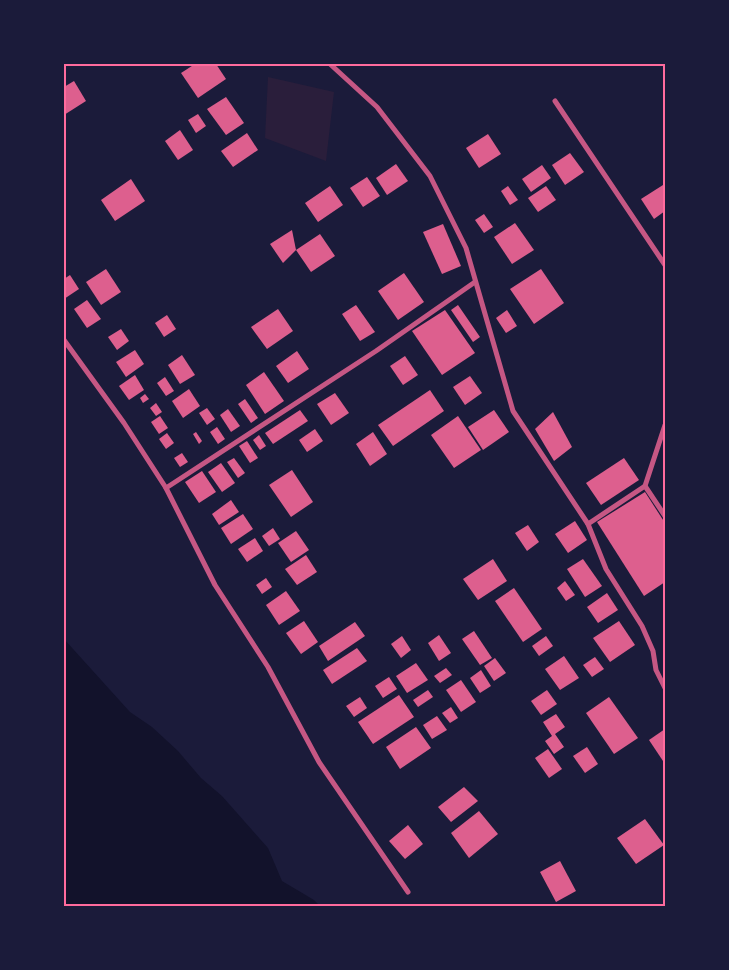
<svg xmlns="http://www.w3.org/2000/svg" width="729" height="970" font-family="'Work Sans',sans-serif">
	<rect width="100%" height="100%" fill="#1b1b3a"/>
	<path fill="#2a1e3b" d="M268 77 334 92 326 161 265 138Z"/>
	<path fill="#12122b" d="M64 639 130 712 152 727 178 751 201 778 222 796 268 848 282 881 314 900 320 906H64Z"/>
	<g fill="#dd5f8e">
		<path d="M195 64H216L226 79 198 98 181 73Z"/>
		<path d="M74 81 86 101 64 115V87Z"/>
		<path d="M226 97 244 123 226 135 207 109Z"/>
		<path d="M198 114 206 126 196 133 188 120Z"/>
		<path d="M180 130 193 150 178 160 165 141Z"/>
		<path d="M247 133 258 150 233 167 221 151Z"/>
		<path d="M488 134 501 154 479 168 466 148Z"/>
		<path d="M570 153 584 172 565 185 552 165Z"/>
		<path d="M396 164 408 181 387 195 376 178Z"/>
		<path d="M542 165 551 178 531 192 522 179Z"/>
		<path d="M367 177 380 196 363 207 350 188Z"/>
		<path d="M131 179 145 201 115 221 101 200Z"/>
		<path d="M663 185 665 189V211L654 219 641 199Z"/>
		<path d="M330 186 343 205 318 222 305 203Z"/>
		<path d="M508 186 518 200 510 205 501 191Z"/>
		<path d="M546 186 556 200 538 212 528 198Z"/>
		<path d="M484 214 493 227 484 233 475 220Z"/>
		<path d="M515 223 534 250 512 264 494 237Z"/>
		<path d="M443 224 461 266 442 274 423 232Z"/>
		<path d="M292 230 296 250 283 263 270 244Z"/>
		<path d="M320 234 335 256 311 272 296 250Z"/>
		<path d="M106 269 121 292 101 305 86 282Z"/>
		<path d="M541 269 564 303 534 324 510 289Z"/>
		<path d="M404 273 424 302 398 320 378 291Z"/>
		<path d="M70 275 79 289 64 299V279Z"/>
		<path d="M87 300 101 319 87 328 74 309Z"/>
		<path d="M356 305 375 332 360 341 342 314Z"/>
		<path d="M458 305 480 337 473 342 451 310Z"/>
		<path d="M278 309 293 331 267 349 251 327Z"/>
		<path d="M445 310 475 353 442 375 412 331Z"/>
		<path d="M507 310 517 326 506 333 496 318Z"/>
		<path d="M167 315 176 329 164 337 155 323Z"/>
		<path d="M121 329 129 341 117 350 108 337Z"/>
		<path d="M135 350 144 364 126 377 116 362Z"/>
		<path d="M297 351 309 369 288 383 276 366Z"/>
		<path d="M182 355 195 375 180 384 168 365Z"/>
		<path d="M405 356 418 375 403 385 390 366Z"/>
		<path d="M264 372 284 401 265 414 246 385Z"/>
		<path d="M135 375 144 390 129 400 119 386Z"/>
		<path d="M470 376 482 393 465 405 453 387Z"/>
		<path d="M165 377 174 391 166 396 157 383Z"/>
		<path d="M189 389 200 406 183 418 172 401Z"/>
		<path d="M430 390 444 411 393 446 378 425Z"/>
		<path d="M335 393 349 413 331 425 317 404Z"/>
		<path d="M145 394 149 399 143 403 140 398Z"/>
		<path d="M245 399 258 418 251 423 238 404Z"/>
		<path d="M156 403 162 412 156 416 150 408Z"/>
		<path d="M207 408 215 419 207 425 199 413Z"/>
		<path d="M228 409 240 426 231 432 220 415Z"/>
		<path d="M300 410 308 421 273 444 265 433Z"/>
		<path d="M494 410 509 432 483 450 468 427Z"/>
		<path d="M553 412 572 447 554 461 535 429Z"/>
		<path d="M160 416 168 428 159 434 151 422Z"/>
		<path d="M458 416 481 450 454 468 431 435Z"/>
		<path d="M217 427 225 439 218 444 210 432Z"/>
		<path d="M315 429 323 441 307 452 299 440Z"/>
		<path d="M196 432 202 441 199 444 193 434Z"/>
		<path d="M373 432 387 454 370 466 356 444Z"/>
		<path d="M167 433 174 443 166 449 159 439Z"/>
		<path d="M259 435 266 446 260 450 253 440Z"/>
		<path d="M247 441 258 458 250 463 239 446Z"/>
		<path d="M182 453 188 462 180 467 174 458Z"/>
		<path d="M234 458 245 473 238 478 227 462Z"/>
		<path d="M624 458 639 480 601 505 586 483Z"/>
		<path d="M221 463 235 483 222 492 208 472Z"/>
		<path d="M292 470 313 502 291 517 269 485Z"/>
		<path d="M202 471 216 492 199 503 185 482Z"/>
		<path d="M645 492 665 523V582L644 596 597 522Z"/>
		<path d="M231 500 239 512 219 525 212 514Z"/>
		<path d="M243 514 253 529 231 544 221 528Z"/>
		<path d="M575 521 587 540 568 553 555 534Z"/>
		<path d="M528 525 539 542 527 551 515 533Z"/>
		<path d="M273 528 280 539 269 546 262 536Z"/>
		<path d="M296 531 309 550 291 562 278 543Z"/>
		<path d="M255 538 263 551 247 562 238 549Z"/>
		<path d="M306 555 317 572 297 585 285 569Z"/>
		<path d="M493 559 507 581 478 600 463 579Z"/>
		<path d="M583 559 602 586 585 597 567 569Z"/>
		<path d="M266 578 272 587 262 594 256 585Z"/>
		<path d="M565 581 575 595 566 601 557 588Z"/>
		<path d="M514 588 542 629 523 642 495 601Z"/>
		<path d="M286 591 300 611 279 625 266 605Z"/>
		<path d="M607 593 618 610 598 623 587 607Z"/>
		<path d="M304 621 318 642 301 654 286 633Z"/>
		<path d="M619 621 635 645 610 662 593 638Z"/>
		<path d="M355 622 365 636 328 661 319 646Z"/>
		<path d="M474 631 492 658 480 665 462 639Z"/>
		<path d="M439 635 451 653 439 661 428 643Z"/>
		<path d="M402 636 411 650 401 658 391 644Z"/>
		<path d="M546 636 553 646 539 656 532 646Z"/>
		<path d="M357 648 367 661 332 684 323 670Z"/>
		<path d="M564 656 579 678 560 690 545 669Z"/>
		<path d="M595 657 604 669 592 677 583 665Z"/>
		<path d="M495 658 506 673 494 681 484 666Z"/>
		<path d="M416 663 428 680 407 693 396 676Z"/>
		<path d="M446 668 452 675 440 683 434 676Z"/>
		<path d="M481 670 491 686 480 693 470 678Z"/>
		<path d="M389 677 397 689 383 698 375 686Z"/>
		<path d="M461 680 476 702 461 712 446 690Z"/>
		<path d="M428 690 433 697 418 707 413 700Z"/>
		<path d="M547 690 557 704 541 715 531 701Z"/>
		<path d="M399 695 414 717 373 744 358 722Z"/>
		<path d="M360 697 367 708 354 717 346 706Z"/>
		<path d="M609 697 638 738 614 754 586 713Z"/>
		<path d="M451 707 458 718 450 723 442 713Z"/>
		<path d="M556 714 565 727 555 734 564 747 554 754 545 741 552 736 543 722Z"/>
		<path d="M437 716 447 730 432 739 423 725Z"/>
		<path d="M416 727 431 748 400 769 386 747Z"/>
		<path d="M665 729V764L649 740Z"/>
		<path d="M587 747 598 764 585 773 573 756Z"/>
		<path d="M548 749 562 769 549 778 535 758Z"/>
		<path d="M464 787 478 801 451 822 438 807Z"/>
		<path d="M479 811 498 834 469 858 451 833Z"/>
		<path d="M645 819 664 845 636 864 617 838Z"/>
		<path d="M408 825 423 844 405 859 389 841Z"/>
		<path d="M560 861 576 891 556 902 540 872Z"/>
	</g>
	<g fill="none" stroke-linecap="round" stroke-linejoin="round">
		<g stroke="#c65784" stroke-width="5">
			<path d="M330 64 377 107 430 176 466 248 513 411 588 524 606 569 642 626 653 651 656 670 665 688"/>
			<path d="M555 101 665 265"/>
			<path d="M64 340 124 423 166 488 376 351 475 282"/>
			<path d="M645 486 665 425"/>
			<path d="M166 488 215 585 268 667 319 762 408 892"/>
			<path d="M588 524 645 486 665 516"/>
		</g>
	</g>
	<rect width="729" height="970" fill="none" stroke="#1b1b3a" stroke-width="130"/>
	<rect x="65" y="65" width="599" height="840" fill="none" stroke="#ff6b9d" stroke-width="2"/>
</svg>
